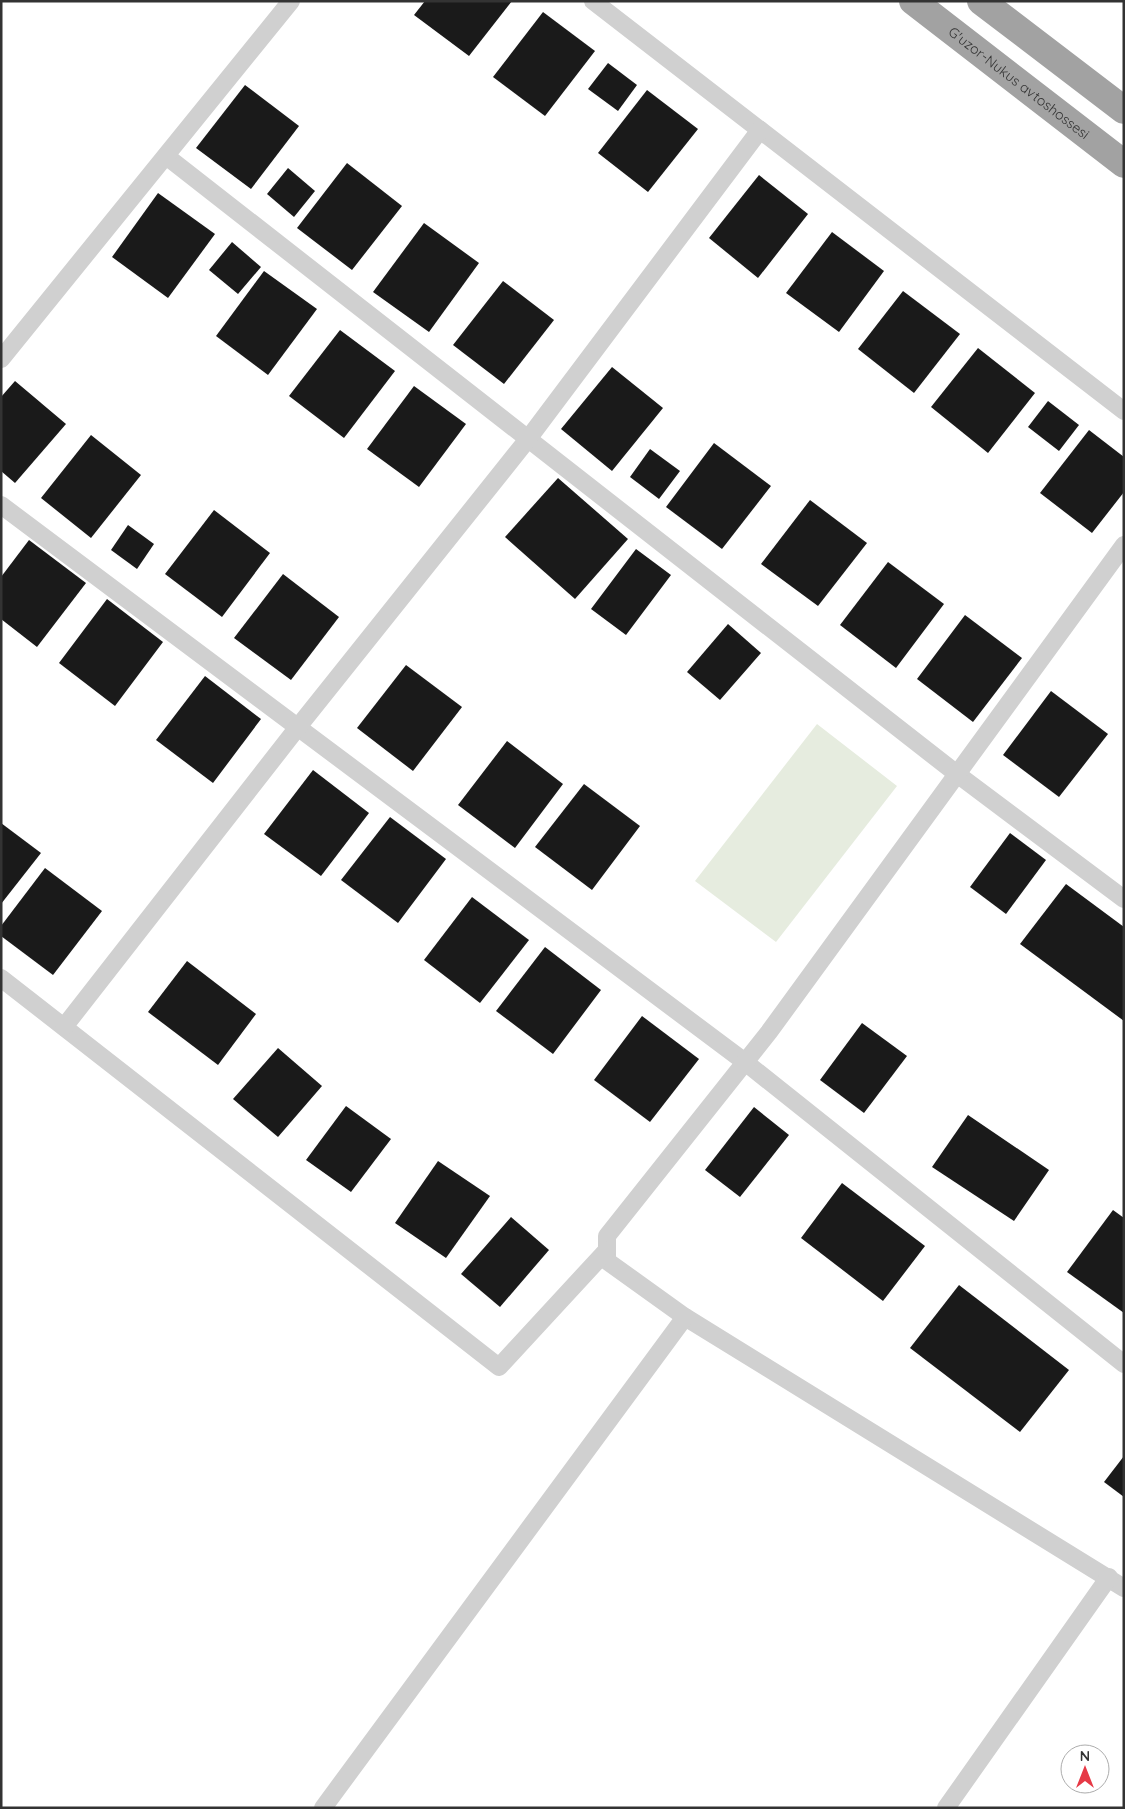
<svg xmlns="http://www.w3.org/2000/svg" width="1125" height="1809" font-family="Quicksand,sans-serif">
	<rect width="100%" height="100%" fill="#fff"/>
	<path fill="#e6ecdf" d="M817 724 897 786 776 942 695 881Z"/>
	<g fill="#1a1a1a">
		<path d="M425 1H512L469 56 414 15Z"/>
		<path d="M543 12 595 51 545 116 493 77Z"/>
		<path d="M608 63 637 85 618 111 588 89Z"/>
		<path d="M245 85 299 126 251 189 196 148Z"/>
		<path d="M647 90 698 129 648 192 598 153Z"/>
		<path d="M347 163 402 206 352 270 297 228Z"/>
		<path d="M288 168 315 191 294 217 267 194Z"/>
		<path d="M759 175 808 214 758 278 709 238Z"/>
		<path d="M158 193 215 234 168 298 112 257Z"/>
		<path d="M424 223 479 263 429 332 373 292Z"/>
		<path d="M832 232 884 271 839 332 786 293Z"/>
		<path d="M232 242 261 267 238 294 209 270Z"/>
		<path d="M264 271 317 309 268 375 216 336Z"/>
		<path d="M503 281 554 320 504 384 453 345Z"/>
		<path d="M903 291 960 334 914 393 858 349Z"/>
		<path d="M340 330 395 371 344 438 289 396Z"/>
		<path d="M978 348 1035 393 988 453 931 407Z"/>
		<path d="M612 367 663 408 612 471 561 429Z"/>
		<path d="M15 381 66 424 15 483 1 471V397Z"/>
		<path d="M414 386 466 424 419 487 367 449Z"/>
		<path d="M1048 401 1079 425 1059 451 1028 427Z"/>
		<path d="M1089 430 1124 457V492L1092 533 1040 493Z"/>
		<path d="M91 435 141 475 91 538 41 498Z"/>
		<path d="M714 443 771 486 722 549 666 507Z"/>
		<path d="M650 449 680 471 659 499 630 477Z"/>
		<path d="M558 478 628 539 575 599 505 537Z"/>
		<path d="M810 500 867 543 818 606 761 564Z"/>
		<path d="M214 510 270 553 222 617 165 574Z"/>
		<path d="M128 525 154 544 137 569 111 550Z"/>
		<path d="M29 540 86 583 37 647 1 619V577Z"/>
		<path d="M636 549 671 575 626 635 591 609Z"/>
		<path d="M888 562 944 604 896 668 840 625Z"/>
		<path d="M283 574 339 617 291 680 234 638Z"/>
		<path d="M107 599 163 642 115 706 59 663Z"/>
		<path d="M965 615 1022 658 973 722 917 679Z"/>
		<path d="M728 624 761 653 720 700 687 672Z"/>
		<path d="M406 665 462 707 413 771 357 728Z"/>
		<path d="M205 676 261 719 213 783 156 740Z"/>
		<path d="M1051 691 1108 734 1059 797 1003 755Z"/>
		<path d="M507 741 563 784 515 848 458 805Z"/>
		<path d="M313 770 369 813 321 876 264 834Z"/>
		<path d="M584 784 640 826 592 890 535 847Z"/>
		<path d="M390 817 446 859 398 923 341 880Z"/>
		<path d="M1 823 41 853 1 904Z"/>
		<path d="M1010 833 1046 860 1006 914 970 887Z"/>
		<path d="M45 868 102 911 53 975 1 936V926Z"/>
		<path d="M1066 884 1124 927V1021L1020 944Z"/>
		<path d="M472 897 529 940 480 1003 424 960Z"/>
		<path d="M545 947 601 990 553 1054 496 1011Z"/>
		<path d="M187 961 256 1014 218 1065 148 1012Z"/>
		<path d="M642 1016 699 1059 650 1122 594 1080Z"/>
		<path d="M862 1023 907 1056 864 1113 820 1080Z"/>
		<path d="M278 1048 322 1086 278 1137 233 1099Z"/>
		<path d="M346 1106 391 1139 351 1192 306 1160Z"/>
		<path d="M754 1107 789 1135 740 1197 705 1170Z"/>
		<path d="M968 1115 1049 1170 1014 1221 932 1167Z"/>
		<path d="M438 1161 490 1196 446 1258 395 1223Z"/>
		<path d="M842 1183 925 1246 883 1301 801 1238Z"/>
		<path d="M1113 1210 1124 1218V1313L1067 1272Z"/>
		<path d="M511 1217 549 1250 500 1307 461 1274Z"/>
		<path d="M959 1285 1069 1370 1020 1432 910 1348Z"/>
		<path d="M1124 1456V1497L1104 1482Z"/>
	</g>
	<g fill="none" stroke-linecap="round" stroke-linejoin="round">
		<g stroke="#d0d0d0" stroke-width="18">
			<path d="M593 1 1124 411"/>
			<path d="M166 156 957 774 1124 899"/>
			<path d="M1 359 291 1"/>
			<path d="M1 505 745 1062 1124 1364"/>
			<path d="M1124 545 769 1032 607 1236V1261L685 1317 1124 1588"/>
			<path d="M1 978 499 1367 607 1250"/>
			<path d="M64 1027 298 727 528 439 760 130"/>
			<path d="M323 1808 685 1317"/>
			<path d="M946 1808 1109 1577"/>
		</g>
		<g stroke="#a2a2a2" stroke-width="28">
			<path id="s1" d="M913 1 1124 164"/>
			<path d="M981 1 1124 110"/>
		</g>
	</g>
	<g text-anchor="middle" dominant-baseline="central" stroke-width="5" stroke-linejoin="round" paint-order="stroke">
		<g font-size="14" fill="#333" stroke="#fff">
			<text stroke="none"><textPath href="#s1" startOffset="134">G'uzor-Nukus avtoshossesi</textPath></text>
		</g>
	</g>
	<rect width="1125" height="1809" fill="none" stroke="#333333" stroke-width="5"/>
	<g transform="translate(1085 1769)"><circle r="24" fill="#ffffff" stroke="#adadad"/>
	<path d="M0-4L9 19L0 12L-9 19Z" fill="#e63946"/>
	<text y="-8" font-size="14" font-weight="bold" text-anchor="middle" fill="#333333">N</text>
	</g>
</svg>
